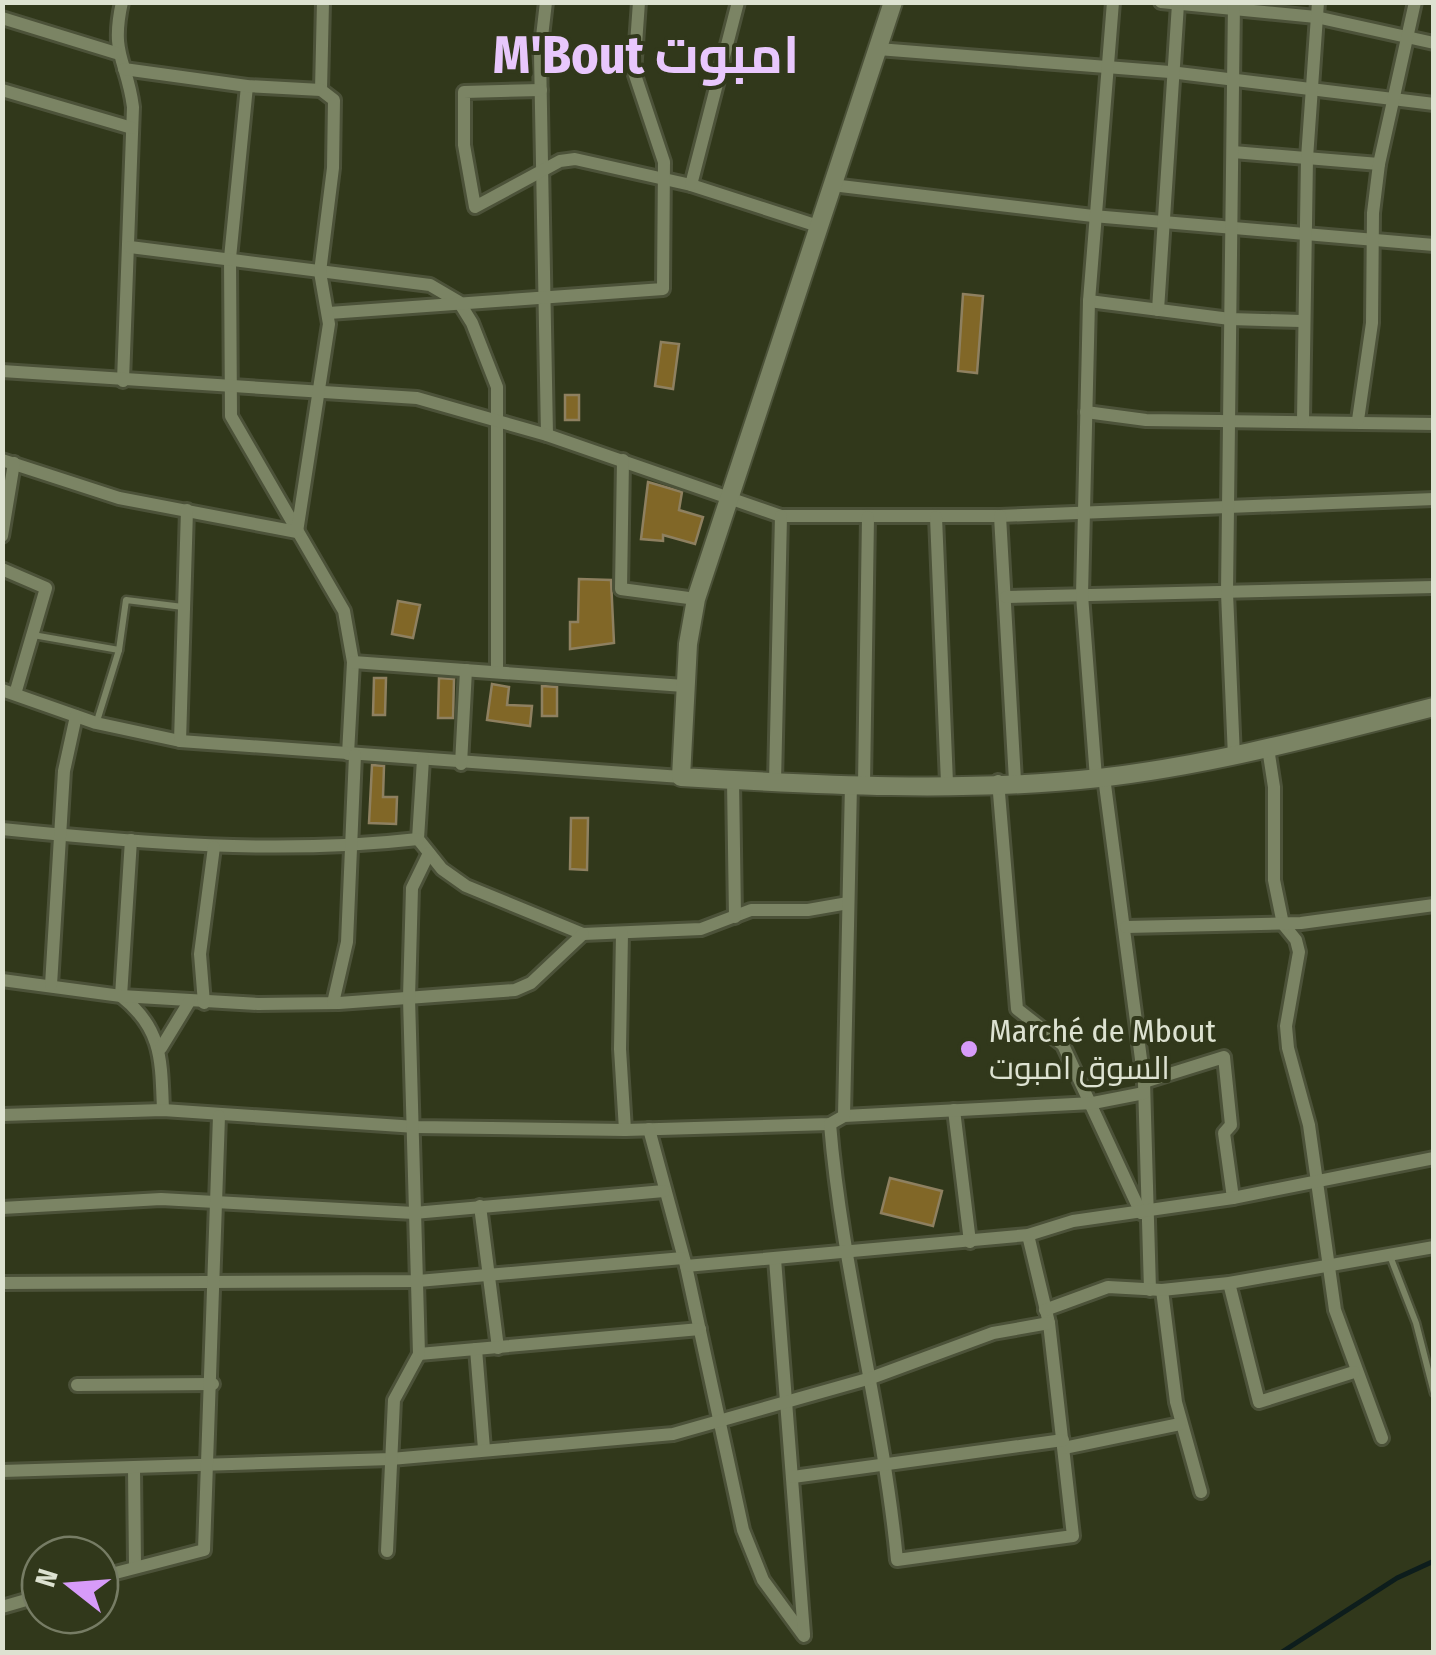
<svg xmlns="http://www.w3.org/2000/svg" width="1436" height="1655" font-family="'Fira Sans Condensed',Cairo,sans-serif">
	<rect width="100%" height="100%" fill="#31381b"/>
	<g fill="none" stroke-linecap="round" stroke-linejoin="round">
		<path stroke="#0d1d1c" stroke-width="5" d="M1282 1652 1397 1578 1434 1561"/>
	</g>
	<g fill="#816727" stroke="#8e8060" stroke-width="2.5">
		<path d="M963 294 983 296 977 373 958 371Z"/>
		<path d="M661 342 679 344 673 389 655 386Z"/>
		<rect x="565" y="395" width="14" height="25"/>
		<path d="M648 482 682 492 679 510 703 517 695 544 663 535V541L641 539Z"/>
		<path d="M579 579 611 580 614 643 570 649V622H578Z"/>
		<path d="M398 601 420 605 413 638 392 634Z"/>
		<path d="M374 678H386L385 715H373Z"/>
		<path d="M439 678 454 679 453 718H438Z"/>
		<path d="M492 684 509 687 507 705 532 706 530 726 487 720Z"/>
		<path d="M542 686 557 687V716H542Z"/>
		<path d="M372 765 384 766 383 797H397L396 824 369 823Z"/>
		<path d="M571 818H588L587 870 570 869Z"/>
		<path d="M890 1178 942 1191 933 1226 881 1213Z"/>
	</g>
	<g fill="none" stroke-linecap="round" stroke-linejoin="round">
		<g stroke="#4c5239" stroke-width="11">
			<g id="lane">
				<path d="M33 635 119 650"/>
				<path d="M97 721 119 650 126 600 183 607"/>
				<path d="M1390 1256 1416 1323 1434 1393"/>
			</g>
		</g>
		<g stroke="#4c5239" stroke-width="18">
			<g id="street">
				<path d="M122 2C110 56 127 60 133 107L123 381"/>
				<path d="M546 2 540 54 547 435"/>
				<path d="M1161 2 1316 17 1434 43"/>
				<path d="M2 18 116 53"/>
				<path d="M878 49 1170 72 1434 104"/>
				<path d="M247 86 230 258 231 416 344 611 353 662 348 754"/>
				<path d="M2 90 132 128"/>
				<path d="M321 90 323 2"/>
				<path d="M541 90 464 92V145L475 207 560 161 575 159 691 185 818 226"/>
				<path d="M1233 152 1379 164"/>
				<path d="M691 185 738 2"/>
				<path d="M832 185 1093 216 1434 245"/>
				<path d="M130 247 430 285 459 302 472 323 497 387V672"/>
				<path d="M1089 301 1230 319 1301 321"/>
				<path d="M1158 310 1178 4"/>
				<path d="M329 313 663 289 664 162 634 72 639 2"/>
				<path d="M2 371 417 398 547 435 781 516H1000L1434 499"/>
				<path d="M1086 412 1146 420 1434 424"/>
				<path d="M1358 420 1372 323 1373 213 1379 164 1415 2"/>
				<path d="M1303 421 1307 158 1318 2"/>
				<path d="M2 460 119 498 297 532 329 324 320 272 333 168 334 100 321 90 247 86 124 69"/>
				<path d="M623 460 621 589 696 599"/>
				<path d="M1000 516 1015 781"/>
				<path d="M936 517 947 783"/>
				<path d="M2 536 14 463"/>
				<path d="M2 569 46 588 15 694"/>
				<path d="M1006 597 1434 587"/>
				<path d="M353 662 684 686"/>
				<path d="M2 690 96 723 180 741 681 777"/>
				<path d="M180 741 187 510"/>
				<path d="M1268 748 1274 787V880L1283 924 1296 940 1299 952 1286 1026 1288 1048 1309 1125 1335 1310 1382 1438"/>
				<path d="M1234 757 1227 593 1234 2"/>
				<path d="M423 759 418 839 442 869 466 886 583 934 701 929 751 910H808L848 903"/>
				<path d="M461 764 466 670"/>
				<path d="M1104 777 1144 1082 1150 1290"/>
				<path d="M1096 778 1082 595 1089 301 1113 2"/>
				<path d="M733 780 735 917"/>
				<path d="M998 781 1017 1009 1063 1045 1141 1213"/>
				<path d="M775 782 781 516"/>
				<path d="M864 784 868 517"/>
				<path d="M2 829C141 843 279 855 418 839"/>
				<path d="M131 840 121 996C163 1029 161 1061 163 1110"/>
				<path d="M1126 927 1301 923 1434 905"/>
				<path d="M622 933 620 1049 625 1130"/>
				<path d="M2 980 121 996 258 1004 339 1003 515 990 531 983 583 934"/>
				<path d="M51 985 64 771 76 716"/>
				<path d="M204 1003 200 954 214 847"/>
				<path d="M333 1003 347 942 355 755"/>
				<path d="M161 1048 189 1002"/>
				<path d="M1144 1082 1224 1057 1231 1125 1224 1133 1233 1198"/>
				<path d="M954 1110 970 1242"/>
				<path d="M2 1115 163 1110 416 1127 625 1130 830 1124 844 1116 1093 1103 1144 1093"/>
				<path d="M844 1116 851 784"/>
				<path d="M830 1124C842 1271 883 1413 897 1560L1073 1536 1049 1323 1028 1235"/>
				<path d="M649 1129 686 1266 743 1530 763 1580 804 1636"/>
				<path d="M480 1206 498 1348"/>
				<path d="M2 1208 161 1199 414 1213 664 1191"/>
				<path d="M775 1259 804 1634"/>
				<path d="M686 1266 1028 1235 1073 1221 1233 1198 1434 1158"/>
				<path d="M2 1283 418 1281 683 1258"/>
				<path d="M1229 1283 1259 1402 1354 1372"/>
				<path d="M1162 1290 1176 1402 1201 1492"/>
				<path d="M1045 1310 1108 1287 1162 1290 1229 1283 1434 1247"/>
				<path d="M476 1349 484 1449"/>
				<path d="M419 1354 700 1329"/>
				<path d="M77 1385 213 1384"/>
				<path d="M1064 1448 1180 1424"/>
				<path d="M134 1468 135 1566"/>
				<path d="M2 1471 391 1459 673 1434 871 1378 993 1333 1049 1323"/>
				<path d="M793 1477 1063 1440"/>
				<path d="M387 1551 394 1400 419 1354 409 998 412 888 429 853"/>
				<path d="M100 1577 204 1550 219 1116"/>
				<path d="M2 1607 40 1596"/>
			</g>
		</g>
		<g stroke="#4c5239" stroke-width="22">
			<path id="secondary" d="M893 2 696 599 688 644 681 777C817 785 964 793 1099 778 1213 765 1323 735 1434 707"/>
		</g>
		<use href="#lane" stroke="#7b8464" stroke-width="6"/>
		<use href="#street" stroke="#7b8464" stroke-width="12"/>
		<use href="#secondary" stroke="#7b8464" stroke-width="18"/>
	</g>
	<circle fill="#d79bf9" stroke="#31381b" stroke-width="4" cx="969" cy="1049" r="10"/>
	<g text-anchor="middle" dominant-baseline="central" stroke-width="8" stroke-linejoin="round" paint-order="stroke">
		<g font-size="32" fill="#dde2d1" stroke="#31381b" text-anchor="start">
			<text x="989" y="1031">Marché de Mbout<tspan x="989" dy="37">السوق امبوت</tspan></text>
		</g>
		<g font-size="52" font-weight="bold" fill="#e8c7fc" stroke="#31381b">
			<text x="646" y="55">M'Bout امبوت</text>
		</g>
	</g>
	<rect width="1436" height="1655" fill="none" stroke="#dde2d1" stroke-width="10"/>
	<g transform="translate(70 1585) rotate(287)"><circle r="48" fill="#31381b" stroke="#767c64" stroke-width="2.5"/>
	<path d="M0-8L18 38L0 25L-18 38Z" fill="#d79bf9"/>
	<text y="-15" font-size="28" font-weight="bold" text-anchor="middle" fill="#dde2d1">N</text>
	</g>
</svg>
